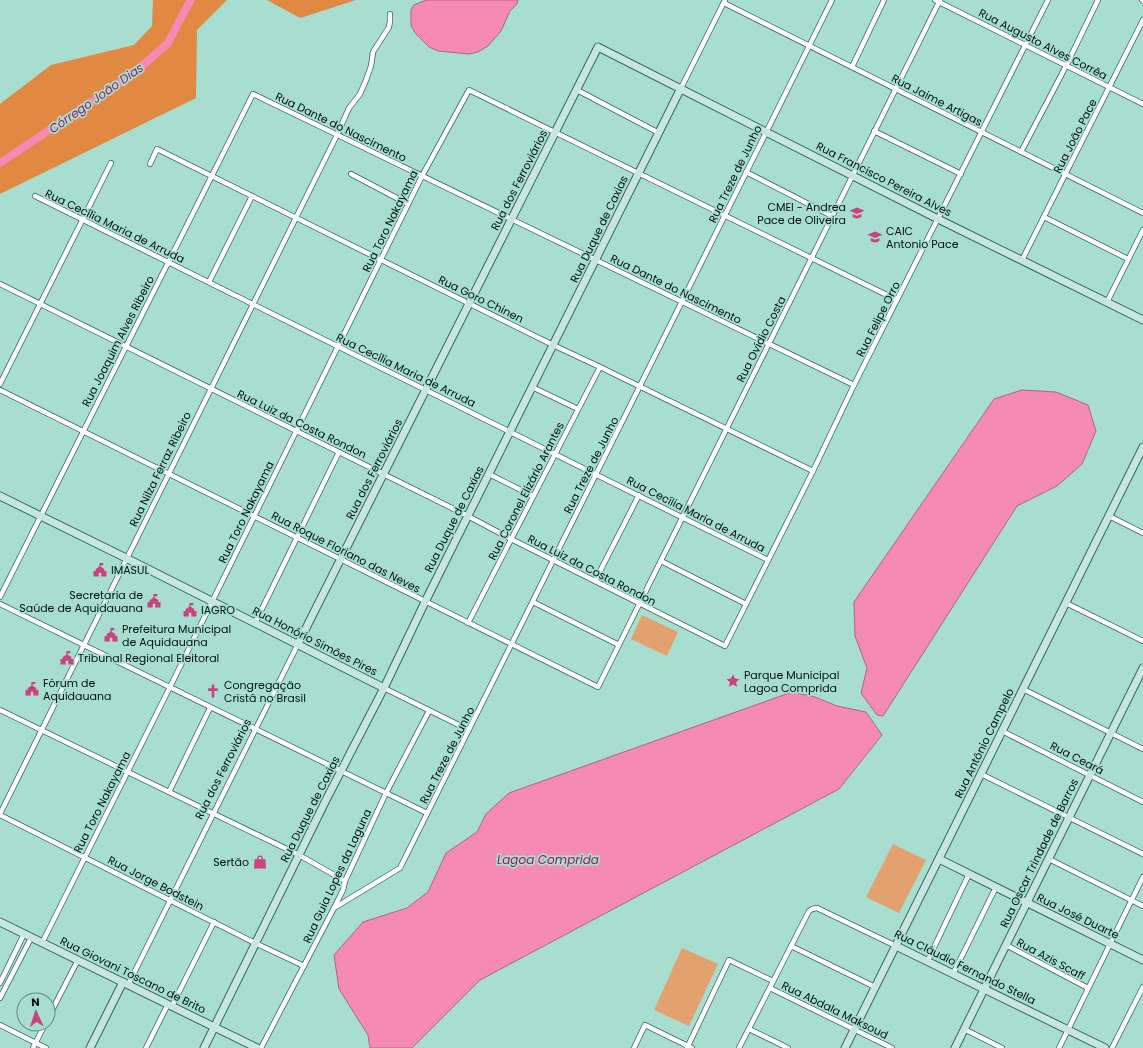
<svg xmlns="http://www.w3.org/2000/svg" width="1143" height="1048" font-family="Poppins,sans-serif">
	<rect width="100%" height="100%" fill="#a7decf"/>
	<g fill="#e3a170">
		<path d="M642 615 678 632 667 656 631 639Z"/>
		<path d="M893 844 926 860 899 913 866 897Z"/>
		<path d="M682 948 718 964 689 1026 654 1010Z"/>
	</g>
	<g fill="#e18942">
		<path d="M153 0H227L197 30 196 98 0 194V104L51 65 134 45 152 26Z"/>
		<path d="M267 0H356L300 18Z"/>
	</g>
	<g fill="#f58bb3" stroke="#ac6681">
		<path d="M426 0H518L517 4 510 11 501 31 488 46 478 52 469 54 438 51 429 47 416 34 411 26V10L414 5Z"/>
		<path d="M1022 390 1056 392 1088 405 1096 431 1082 464 1057 486 1017 506 883 716 877 715 861 693 867 668 855 636 854 602 994 399Z"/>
		<path d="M792 692 815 697 837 706 866 712 882 735 839 789 480 980 412 1048H370L368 1035 339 989 334 955 363 922 407 908 428 892 446 853 477 832 486 814 509 793Z"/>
	</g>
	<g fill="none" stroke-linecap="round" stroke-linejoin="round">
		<path stroke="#f58bb3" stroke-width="8" d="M0 163 133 74 168 43 184 12 191 0"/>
		<g stroke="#33675b" stroke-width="6">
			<g id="street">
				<path d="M935 0 1143 104"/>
				<path d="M1142 0 1143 1"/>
				<path d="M724 3 1143 213"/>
				<path d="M852 67 884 0"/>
				<path d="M681 88 725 0"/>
				<path d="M577 90 659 133"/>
				<path d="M874 131 961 174"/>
				<path d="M1021 152 1066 66 1098 0"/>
				<path d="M150 164 157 149 553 345 600 367 813 471"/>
				<path d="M746 172 832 216"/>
				<path d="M351 174 408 204"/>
				<path d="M35 196 768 560"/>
				<path d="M1044 217 1128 259"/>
				<path d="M1022 260 1143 20"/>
				<path d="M209 282 252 196"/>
				<path d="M0 284 468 516 511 539 725 646 813 471 854 385 1048 0"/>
				<path d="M1107 302 1143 230"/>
				<path d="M0 384 111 163"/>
				<path d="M532 387 578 409"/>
				<path d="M0 390 598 687 940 0"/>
				<path d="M489 474 533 496"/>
				<path d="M1109 516 1143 533"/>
				<path d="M661 561 746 604"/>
				<path d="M595 581 639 495"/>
				<path d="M0 597 253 94 854 385"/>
				<path d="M533 602 619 645"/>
				<path d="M1066 603 1143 641"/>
				<path d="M0 604 427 813"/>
				<path d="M255 623 339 452"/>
				<path d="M468 623 600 367"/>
				<path d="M384 688 469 730"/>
				<path d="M1023 689 1143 749"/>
				<path d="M0 710 299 855 345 881"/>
				<path d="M1002 731 1143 802"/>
				<path d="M981 774 1143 854"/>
				<path d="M169 792 210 708"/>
				<path d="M0 814 337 135 349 108 360 94 366 80 371 66 373 52 389 27 390 21V14"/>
				<path d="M0 815 255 943 304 966"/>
				<path d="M1049 859 1143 906"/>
				<path d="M334 908 400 868 832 0"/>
				<path d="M42 943 170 687 422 176 469 90 897 300"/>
				<path d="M1006 945 1088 988"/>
				<path d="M791 946 875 987"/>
				<path d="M927 962 969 874"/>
				<path d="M953 974 996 887"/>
				<path d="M0 983 24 934"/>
				<path d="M128 985 298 644"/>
				<path d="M770 988 892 1048"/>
				<path d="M0 998 31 938"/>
				<path d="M172 1006 214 922"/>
				<path d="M48 1018 78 960"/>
				<path d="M0 1025 46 1048"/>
				<path d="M749 1029 788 1048"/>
				<path d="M964 1029 1002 1048"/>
				<path d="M33 1048 45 1024"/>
				<path d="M146 1048 168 1004"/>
				<path d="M261 1048 334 908 343 890 345 881 386 793 429 711"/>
				<path d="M634 1048 645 1025 692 1048"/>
				<path d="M687 1048 729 960 773 981"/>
				<path d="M739 1048 809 911 812 909 817 908 896 946"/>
				<path d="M1059 1048 1143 877"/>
				<path d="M1112 1048 1143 987"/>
			</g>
		</g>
		<g stroke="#33675b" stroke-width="9">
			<g id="secondary">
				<path d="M0 496 126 558 384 688"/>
				<path d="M298 644 598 47 938 219 1143 320"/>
				<path d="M939 859 1143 960"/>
				<path d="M0 922 257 1048"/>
				<path d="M896 946 1105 1048"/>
				<path d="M90 1048 123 982"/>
				<path d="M204 1048 326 800 384 688 425 602 681 88"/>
				<path d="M845 1048 1143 447"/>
				<path d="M955 1048 1143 668"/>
			</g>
		</g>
		<use href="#street" stroke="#fff" stroke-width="4.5"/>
		<use href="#secondary" stroke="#c7e6e0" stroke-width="7"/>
	</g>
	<defs>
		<g id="school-bare" transform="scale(1.08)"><path d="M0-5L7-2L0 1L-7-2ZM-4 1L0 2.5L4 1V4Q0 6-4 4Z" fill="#ca427e" stroke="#a7decf" stroke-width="2.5" paint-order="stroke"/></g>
		<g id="civic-bare" transform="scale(1.08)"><path d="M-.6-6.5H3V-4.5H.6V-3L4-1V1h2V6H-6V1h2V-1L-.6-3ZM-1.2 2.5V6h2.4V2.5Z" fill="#ca427e" stroke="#a7decf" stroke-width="2.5" paint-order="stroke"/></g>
		<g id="sight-bare" transform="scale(1.08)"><path d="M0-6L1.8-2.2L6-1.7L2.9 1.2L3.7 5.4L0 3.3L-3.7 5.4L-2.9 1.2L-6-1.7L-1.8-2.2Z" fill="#ca427e" stroke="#a7decf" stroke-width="2.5" paint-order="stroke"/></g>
		<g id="church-bare" transform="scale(1.08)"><path d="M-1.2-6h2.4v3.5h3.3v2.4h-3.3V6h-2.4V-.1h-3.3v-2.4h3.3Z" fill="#ca427e" stroke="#a7decf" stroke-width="2.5" paint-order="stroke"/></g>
		<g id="shop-bare" transform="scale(1.08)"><path d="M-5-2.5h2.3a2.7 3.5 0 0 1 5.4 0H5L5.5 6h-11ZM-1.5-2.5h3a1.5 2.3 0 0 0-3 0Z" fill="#ca427e" stroke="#a7decf" stroke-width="2.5" paint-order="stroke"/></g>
	</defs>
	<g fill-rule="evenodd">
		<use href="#school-bare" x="857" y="213"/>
		<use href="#school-bare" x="875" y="237"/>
		<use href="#civic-bare" x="100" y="570"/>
		<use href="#civic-bare" x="154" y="601"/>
		<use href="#civic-bare" x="190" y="610"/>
		<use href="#civic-bare" x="111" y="635"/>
		<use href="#civic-bare" x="67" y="658"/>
		<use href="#sight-bare" x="733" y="681"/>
		<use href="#civic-bare" x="32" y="689"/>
		<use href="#church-bare" x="213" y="691"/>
		<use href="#shop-bare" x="260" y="862"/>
	</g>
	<g text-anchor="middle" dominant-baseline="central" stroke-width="3.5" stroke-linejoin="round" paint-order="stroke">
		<g font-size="11" fill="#00110c" stroke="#a7decf">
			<text transform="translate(1043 44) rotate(27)">Rua Augusto Alves Corrêa</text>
			<text transform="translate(937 100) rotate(27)">Rua Jaime Artigas</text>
			<text transform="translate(341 127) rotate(26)">Rua Dante do Nascimento</text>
			<text transform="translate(1075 136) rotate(-63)">Rua João Pace</text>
			<text transform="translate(735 174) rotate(-64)">Rua Treze de Junho</text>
			<text transform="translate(884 179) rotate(27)">Rua Francisco Pereira Alves</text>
			<text transform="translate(519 180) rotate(-63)">Rua dos Ferroviários</text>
			<text transform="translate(390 221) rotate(-64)">Rua Toro Nakayama</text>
			<text transform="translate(115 226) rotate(26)">Rua Cecília Maria de Arruda</text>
			<text transform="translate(599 229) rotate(-64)">Rua Duque de Caxias</text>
			<text transform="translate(676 289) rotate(26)">Rua Dante do Nascimento</text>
			<text transform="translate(481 299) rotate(26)">Rua Goro Chinen</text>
			<text transform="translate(878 319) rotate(-63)">Rua Felipe Orro</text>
			<text transform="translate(761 339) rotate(-63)">Rua Ovídio Costa</text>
			<text transform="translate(118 341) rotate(-63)">Rua Joaquim Alves Ribeiro</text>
			<text transform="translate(406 370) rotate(26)">Rua Cecília Maria de Arruda</text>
			<text transform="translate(302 424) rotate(26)">Rua Luiz da Costa Rondon</text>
			<text transform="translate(591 465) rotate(-63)">Rua Treze de Junho</text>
			<text transform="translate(160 469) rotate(-64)">Rua Nilza Ferraz Ribeiro</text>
			<text transform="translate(374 469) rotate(-63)">Rua dos Ferroviários</text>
			<text transform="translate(526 491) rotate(-63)">Rua Coronel Elizário Arantes</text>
			<text transform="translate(246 512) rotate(-64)">Rua Toro Nakayama</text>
			<text transform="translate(696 514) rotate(27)">Rua Cecília Maria de Arruda</text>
			<text transform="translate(454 519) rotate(-63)">Rua Duque de Caxias</text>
			<text transform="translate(346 552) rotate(27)">Rua Roque Floriano das Neves</text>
			<text transform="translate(592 570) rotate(27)">Rua Luiz da Costa Rondon</text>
			<text transform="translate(315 641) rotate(27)">Rua Honório Simões Pires</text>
			<text transform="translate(984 743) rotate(-64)">Rua Antônio Campelo</text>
			<text transform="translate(447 755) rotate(-63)">Rua Treze de Junho</text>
			<text transform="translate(1077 758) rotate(27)">Rua Ceará</text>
			<text transform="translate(223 769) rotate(-63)">Rua dos Ferroviários</text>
			<text transform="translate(102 802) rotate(-63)">Rua Toro Nakayama</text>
			<text transform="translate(310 809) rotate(-63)">Rua Duque de Caxias</text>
			<text transform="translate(1039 853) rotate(-64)">Rua Oscar Trindade de Barros</text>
			<text transform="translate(337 876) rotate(-65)">Rua Guia Lopes da Laguna</text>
			<text transform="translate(156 883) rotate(27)">Rua Jorge Bodstein</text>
			<text transform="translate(1078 916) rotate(26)">Rua José Duarte</text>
			<text transform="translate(1051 959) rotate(28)">Rua Azis Scaff</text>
			<text transform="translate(965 967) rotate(26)">Rua Cláudio Fernando Stella</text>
			<text transform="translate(133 975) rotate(26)">Rua Giovani Toscano de Brito</text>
			<text transform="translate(835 1010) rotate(26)">Rua Abdala Maksoud</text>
		</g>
		<g font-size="11" fill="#00110c" stroke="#a7decf" text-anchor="start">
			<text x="846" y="207" text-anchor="end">CMEI - Andrea<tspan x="846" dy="13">Pace de Oliveira</tspan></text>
			<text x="886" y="231">CAIC<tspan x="886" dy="13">Antonio Pace</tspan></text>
			<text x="111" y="570">IMASUL</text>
			<text x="143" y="595" text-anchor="end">Secretaria de<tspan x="143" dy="13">Saúde de Aquidauana</tspan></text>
			<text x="201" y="610">IAGRO</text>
			<text x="122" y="629">Prefeitura Municipal<tspan x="122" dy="13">de Aquidauana</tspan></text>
			<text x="78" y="658">Tribunal Regional Eleitoral</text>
			<text x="744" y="675">Parque Municipal<tspan x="744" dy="13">Lagoa Comprida</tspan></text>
			<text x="43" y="683">Fórum de<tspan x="43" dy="13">Aquidauana</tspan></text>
			<text x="224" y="685">Congregação<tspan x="224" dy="13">Cristâ no Brasil</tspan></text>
			<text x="249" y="862" text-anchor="end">Sertão</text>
		</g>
		<g font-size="12" font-style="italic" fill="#971a58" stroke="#a7decf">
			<text transform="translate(96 98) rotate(-35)">Córrego João Dias</text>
			<text x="548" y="859">Lagoa Comprida</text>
		</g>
	</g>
	<g transform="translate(36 1012) rotate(357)"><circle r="19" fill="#a7decf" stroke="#648c81"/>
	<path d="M0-3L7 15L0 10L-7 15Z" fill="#ca427e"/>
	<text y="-6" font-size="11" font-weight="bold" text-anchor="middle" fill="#00110c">N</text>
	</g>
</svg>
